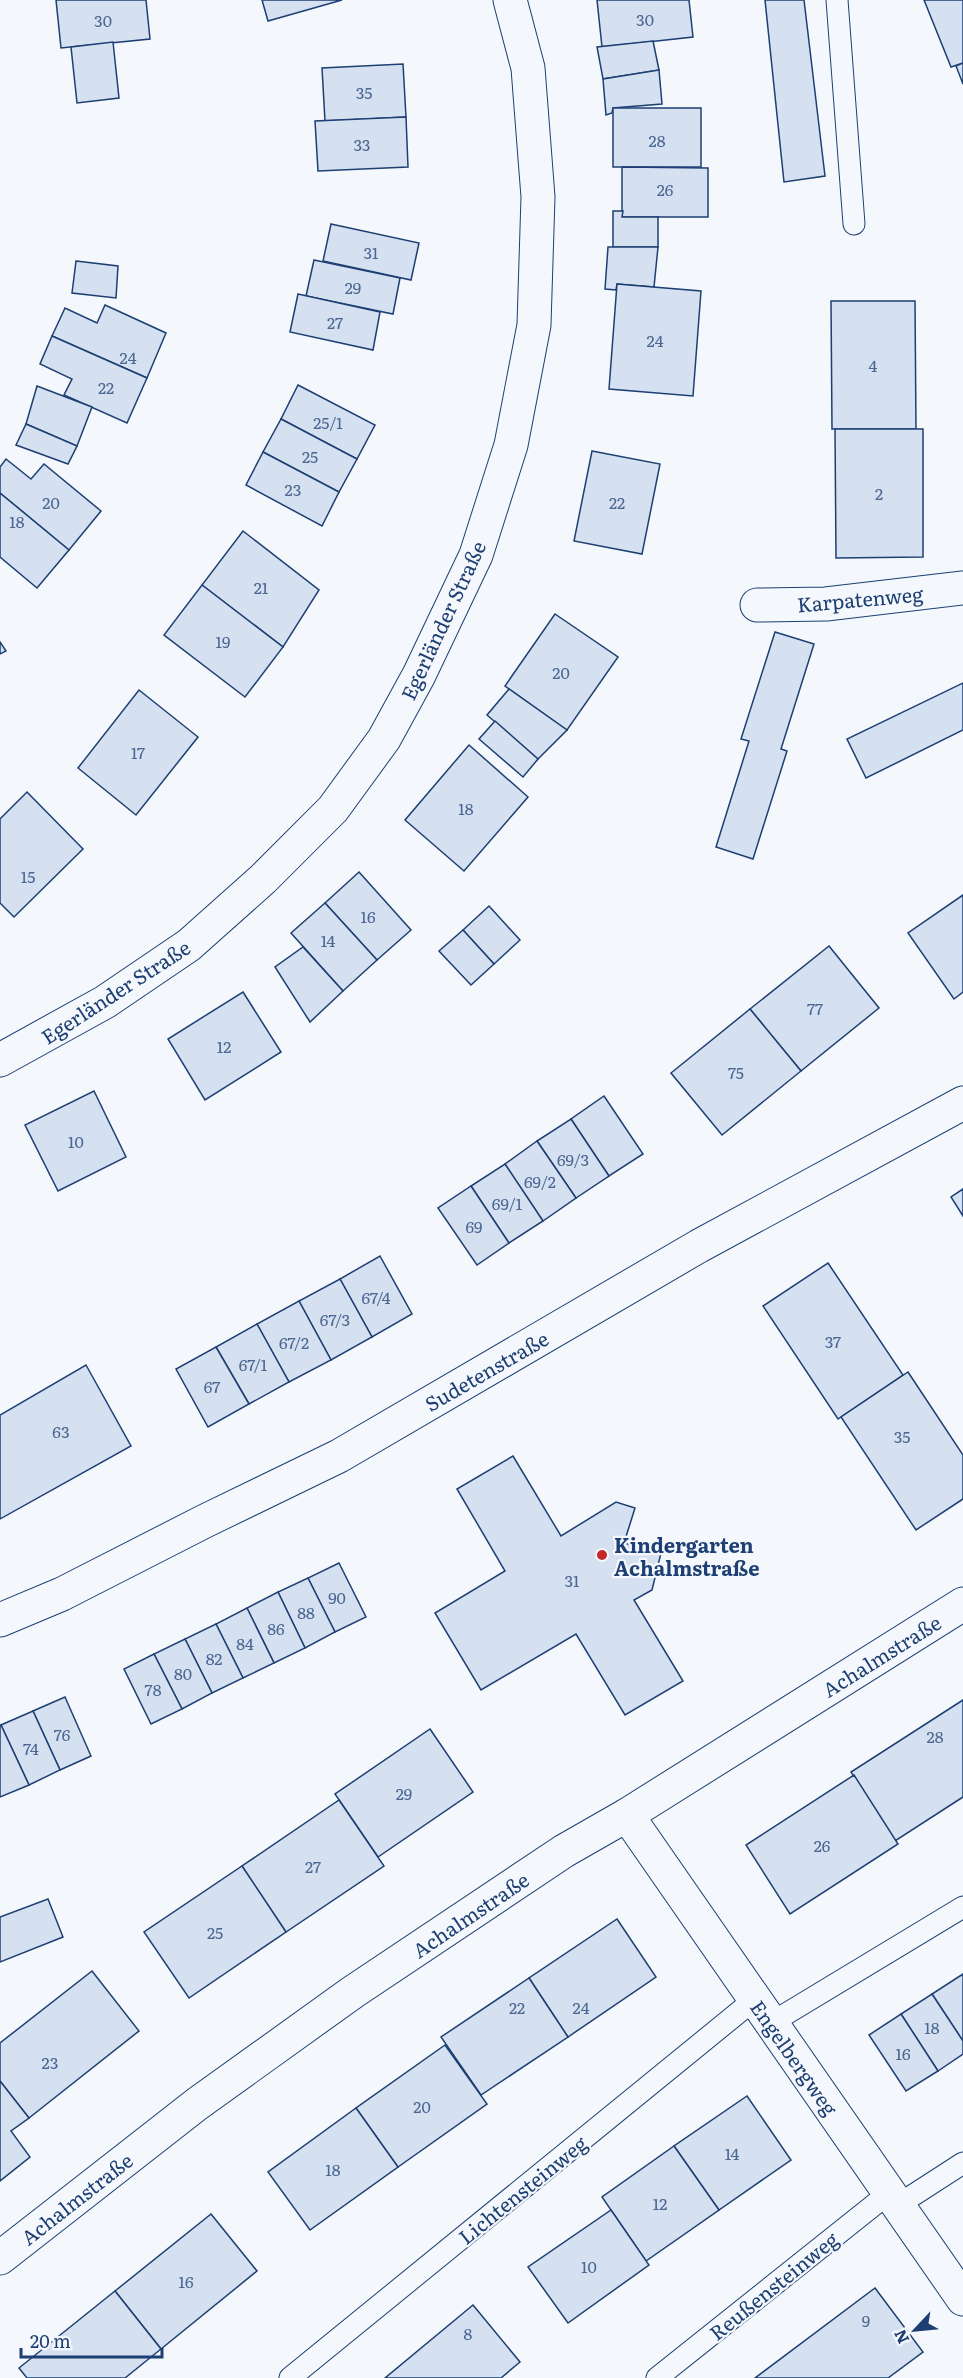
<svg xmlns="http://www.w3.org/2000/svg" width="963" height="2378" font-family="Literata,serif">
	<rect width="100%" height="100%" fill="#f4f7fb"/>
	<g fill="#d5e0f0" stroke="#1d3f73" stroke-width="1.5">
		<path d="M56 0H146L150 39 61 48Z"/>
		<path d="M262 0H342L268 21Z"/>
		<path d="M597 0H689L693 37 602 47Z"/>
		<path d="M765 0H804L825 176 784 182Z"/>
		<path d="M924 0H963V63L951 67Z"/>
		<path d="M653 41 659 70 603 79 597 47Z"/>
		<path d="M113 42 119 98 77 103 71 47Z"/>
		<path d="M963 63V84L956 66Z"/>
		<path d="M403 64 406 117 325 121 322 68Z"/>
		<path d="M659 70 662 104 613 108 612 113 606 115 603 79Z"/>
		<rect x="613" y="108" width="88" height="59"/>
		<path d="M406 117 408 167 318 171 315 121Z"/>
		<path d="M622 167 708 168V217H622Z"/>
		<path d="M613 211H623L622 217H658V247H613Z"/>
		<path d="M331 224 419 243 411 280 323 261Z"/>
		<path d="M608 247H658L654 287 617 284 616 290 605 289Z"/>
		<path d="M314 260 400 278 393 314 306 296Z"/>
		<path d="M76 261 118 266 116 298 72 293Z"/>
		<path d="M617 284 701 291 693 396 609 389Z"/>
		<path d="M298 294 380 312 373 350 290 332Z"/>
		<path d="M831 301H915L916 429H832Z"/>
		<path d="M105 305 166 333 147 378 52 336 65 308 97 323Z"/>
		<path d="M52 336 147 378 127 423 64 395 72 379 40 364Z"/>
		<path d="M298 385 375 425 357 459 281 419Z"/>
		<path d="M37 386 92 407 77 446 26 424Z"/>
		<path d="M281 419 357 459 339 492 263 452Z"/>
		<path d="M26 424 77 446 68 464 16 445Z"/>
		<path d="M835 429H923V557L836 558Z"/>
		<path d="M592 451 660 464 642 554 574 541Z"/>
		<path d="M263 452 339 492 322 526 246 485Z"/>
		<path d="M6 459 31 479 44 464 101 511 69 550 0 493V467Z"/>
		<path d="M0 493 69 550 37 588 0 557Z"/>
		<path d="M243 531 319 590 283 647 202 585Z"/>
		<path d="M202 585 283 647 245 697 164 635Z"/>
		<path d="M555 614 618 657 567 730 505 686Z"/>
		<path d="M775 632 814 644 781 749 787 751 753 859 716 847 749 741 741 739Z"/>
		<path d="M0 642 6 651 0 654Z"/>
		<path d="M963 683V730L866 778 847 739Z"/>
		<path d="M509 689 567 730 538 759 487 715Z"/>
		<path d="M139 690 198 737 136 815 78 768Z"/>
		<path d="M495 721 538 759 523 777 479 739Z"/>
		<path d="M469 745 528 797 464 871 405 820Z"/>
		<path d="M27 792 83 849 14 917 0 903V819Z"/>
		<path d="M359 872 411 930 377 960 325 903Z"/>
		<path d="M963 895V992L954 999 908 933Z"/>
		<path d="M325 903 377 960 343 991 291 933Z"/>
		<path d="M489 906 520 940 494 964 463 930Z"/>
		<path d="M463 930 494 964 471 985 439 951Z"/>
		<path d="M829 946 879 1008 801 1071 750 1009Z"/>
		<path d="M303 947 343 991 310 1022 275 967Z"/>
		<path d="M243 992 281 1052 205 1100 168 1039Z"/>
		<path d="M750 1009 801 1071 722 1135 671 1073Z"/>
		<path d="M94 1091 126 1157 58 1191 25 1125Z"/>
		<path d="M604 1096 643 1154 609 1176 571 1119Z"/>
		<path d="M571 1119 609 1176 576 1198 537 1141Z"/>
		<path d="M537 1141 576 1198 543 1221 505 1164Z"/>
		<path d="M505 1164 543 1221 509 1243 471 1186Z"/>
		<path d="M471 1186 509 1243 477 1265 438 1208Z"/>
		<path d="M963 1189V1216L951 1197Z"/>
		<path d="M380 1256 412 1314 372 1337 340 1279Z"/>
		<path d="M828 1263 903 1375 838 1419 763 1306Z"/>
		<path d="M340 1279 372 1337 331 1360 299 1301Z"/>
		<path d="M299 1301 331 1360 289 1382 257 1324Z"/>
		<path d="M257 1324 289 1382 249 1404 216 1347Z"/>
		<path d="M216 1347 249 1404 208 1427 176 1369Z"/>
		<path d="M86 1365 131 1446 0 1519V1415Z"/>
		<path d="M908 1372 963 1455V1499L916 1530 841 1417Z"/>
		<path d="M513 1456 561 1536 616 1502 635 1508 624 1543 661 1553 652 1590 634 1600 683 1681 625 1715 576 1634 481 1690 435 1613 505 1571 457 1489Z"/>
		<path d="M339 1563 366 1617 335 1632 308 1578Z"/>
		<path d="M308 1578 335 1632 305 1648 278 1592Z"/>
		<path d="M278 1592 305 1648 274 1663 247 1608Z"/>
		<path d="M247 1608 274 1663 243 1678 216 1624Z"/>
		<path d="M216 1624 243 1678 212 1693 185 1639Z"/>
		<path d="M185 1639 212 1693 182 1709 154 1654Z"/>
		<path d="M154 1654 182 1709 151 1724 124 1669Z"/>
		<path d="M65 1697 91 1756 60 1770 33 1711Z"/>
		<path d="M963 1700V1797L895 1841 851 1772Z"/>
		<path d="M33 1711 60 1770 29 1785 1 1725Z"/>
		<path d="M1 1725 29 1785 0 1797V1726Z"/>
		<path d="M430 1729 473 1792 378 1857 335 1794Z"/>
		<path d="M854 1775 898 1844 790 1914 746 1845Z"/>
		<path d="M339 1800 384 1866 286 1932 242 1866Z"/>
		<path d="M242 1866 286 1932 189 1998 144 1932Z"/>
		<path d="M48 1899 63 1937 0 1962V1917Z"/>
		<path d="M617 1919 656 1977 568 2037 529 1978Z"/>
		<path d="M92 1971 139 2031 29 2118 0 2081V2043Z"/>
		<path d="M963 1974V2041L932 1994Z"/>
		<path d="M529 1978 568 2037 481 2095 441 2037Z"/>
		<path d="M932 1994 963 2041V2054L938 2071 901 2014Z"/>
		<path d="M901 2014 938 2071 906 2091 869 2035Z"/>
		<path d="M445 2045 487 2104 398 2167 356 2108Z"/>
		<path d="M0 2081 29 2118 11 2131 30 2157 0 2181Z"/>
		<path d="M747 2096 791 2160 719 2210 674 2146Z"/>
		<path d="M356 2108 398 2167 310 2230 268 2172Z"/>
		<path d="M674 2146 719 2210 646 2261 602 2197Z"/>
		<path d="M611 2210 649 2265 568 2323 528 2267Z"/>
		<path d="M211 2214 257 2271 161 2349 115 2291Z"/>
		<path d="M875 2288 923 2352 888 2378H755Z"/>
		<path d="M115 2291 161 2349 125 2378H27L19 2368Z"/>
		<path d="M473 2305 520 2362 501 2378H385Z"/>
	</g>
	<g fill="none" stroke-linecap="round" stroke-linejoin="round">
		<g stroke="#1d3f73" stroke-width="23">
			<g id="lane">
				<path d="M837 0 854 224"/>
				<path d="M771 2023 963 1907"/>
				<path d="M898 2205 963 2163"/>
				<path d="M290 2378 755 1999"/>
				<path d="M657 2378 889 2193"/>
			</g>
		</g>
		<g stroke="#1d3f73" stroke-width="35">
			<g id="street">
				<path d="M757 605 826 604 963 588"/>
				<path d="M0 1060 105 1002 189 945 263 879 333 809 384 739 419 675 476 555 511 445 534 325 538 197 528 68 510 0"/>
				<path d="M0 1620 62 1594 205 1521 339 1456 699 1246 963 1103"/>
				<path d="M627 1815 963 2299"/>
				<path d="M0 2258 197 2104 353 1992 564 1851 627 1815 963 1604"/>
			</g>
		</g>
		<use href="#lane" stroke="#f4f7fb" stroke-width="21"/>
		<use href="#street" stroke="#f4f7fb" stroke-width="33"/>
	</g>
	<circle fill="#c62828" stroke="#f4f7fb" stroke-width="2" cx="602" cy="1555" r="6"/>
	<g text-anchor="middle" dominant-baseline="central" stroke-width="4.5" stroke-linejoin="round" paint-order="stroke">
		<g font-size="16" fill="#4b6792">
			<text x="645" y="19">30</text>
			<text x="103" y="20">30</text>
			<text x="364" y="92">35</text>
			<text x="657" y="140">28</text>
			<text x="362" y="144">33</text>
			<text x="665" y="189">26</text>
			<text x="371" y="252">31</text>
			<text x="353" y="287">29</text>
			<text x="335" y="322">27</text>
			<text x="655" y="340">24</text>
			<text x="128" y="357">24</text>
			<text x="873" y="365">4</text>
			<text x="106" y="387">22</text>
			<text x="328" y="422">25/1</text>
			<text x="310" y="456">25</text>
			<text x="293" y="489">23</text>
			<text x="879" y="493">2</text>
			<text x="51" y="502">20</text>
			<text x="617" y="502">22</text>
			<text x="17" y="521">18</text>
			<text x="261" y="587">21</text>
			<text x="223" y="641">19</text>
			<text x="561" y="672">20</text>
			<text x="138" y="752">17</text>
			<text x="466" y="808">18</text>
			<text x="28" y="876">15</text>
			<text x="368" y="916">16</text>
			<text x="328" y="940">14</text>
			<text x="815" y="1008">77</text>
			<text x="224" y="1046">12</text>
			<text x="736" y="1072">75</text>
			<text x="76" y="1141">10</text>
			<text x="573" y="1159">69/3</text>
			<text x="540" y="1181">69/2</text>
			<text x="507" y="1203">69/1</text>
			<text x="474" y="1226">69</text>
			<text x="376" y="1297">67/4</text>
			<text x="335" y="1319">67/3</text>
			<text x="833" y="1341">37</text>
			<text x="294" y="1342">67/2</text>
			<text x="253" y="1364">67/1</text>
			<text x="212" y="1386">67</text>
			<text x="61" y="1431">63</text>
			<text x="902" y="1436">35</text>
			<text x="572" y="1580">31</text>
			<text x="337" y="1597">90</text>
			<text x="306" y="1612">88</text>
			<text x="276" y="1628">86</text>
			<text x="245" y="1643">84</text>
			<text x="214" y="1658">82</text>
			<text x="183" y="1673">80</text>
			<text x="153" y="1689">78</text>
			<text x="62" y="1734">76</text>
			<text x="935" y="1736">28</text>
			<text x="31" y="1748">74</text>
			<text x="404" y="1793">29</text>
			<text x="822" y="1845">26</text>
			<text x="313" y="1866">27</text>
			<text x="215" y="1932">25</text>
			<text x="517" y="2007">22</text>
			<text x="581" y="2007">24</text>
			<text x="932" y="2027">18</text>
			<text x="903" y="2053">16</text>
			<text x="50" y="2062">23</text>
			<text x="422" y="2106">20</text>
			<text x="732" y="2153">14</text>
			<text x="333" y="2169">18</text>
			<text x="660" y="2203">12</text>
			<text x="589" y="2266">10</text>
			<text x="186" y="2281">16</text>
			<text x="866" y="2320">9</text>
			<text x="468" y="2333">8</text>
		</g>
		<g font-size="20" fill="#1d3f73" stroke="#f4f7fb">
			<text transform="translate(860 598) rotate(-5)">Karpatenweg</text>
			<text transform="translate(442 620) rotate(-65)">Egerländer Straße</text>
			<text transform="translate(115 991) rotate(-33)">Egerländer Straße</text>
			<text transform="translate(486 1370) rotate(-30)">Sudetenstraße</text>
			<text transform="translate(881 1655) rotate(-32)">Achalmstraße</text>
			<text transform="translate(470 1914) rotate(-34)">Achalmstraße</text>
			<text transform="translate(795 2057) rotate(55)">Engelbergweg</text>
			<text transform="translate(522 2189) rotate(-39)">Lichtensteinweg</text>
			<text transform="translate(76 2198) rotate(-38)">Achalmstraße</text>
			<text transform="translate(773 2285) rotate(-39)">Reußensteinweg</text>
		</g>
		<g font-size="20" font-weight="bold" fill="#1d3f73" stroke="#f4f7fb" text-anchor="start">
			<text x="614" y="1544">Kindergarten<tspan x="614" dy="23">Achalmstraße</tspan></text>
		</g>
	</g>
	<g transform="translate(915 2330) rotate(244)" stroke="#f4f7fb" stroke-width="4.5" paint-order="stroke">
	<path d="M0-4.5L10 22L0 15L-10 22Z" fill="#1d3f73"/>
	<text y="-9" font-size="16" font-weight="bold" text-anchor="middle" fill="#1d3f73">N</text>
	</g>
	<path d="M21 2348v9h141v-9" fill="none" stroke="#1d3f73" stroke-width="3"/>
	<text x="30" y="2348" font-size="18" fill="#1d3f73" stroke="#f4f7fb" stroke-width="4.5" paint-order="stroke">20 m</text>
</svg>
